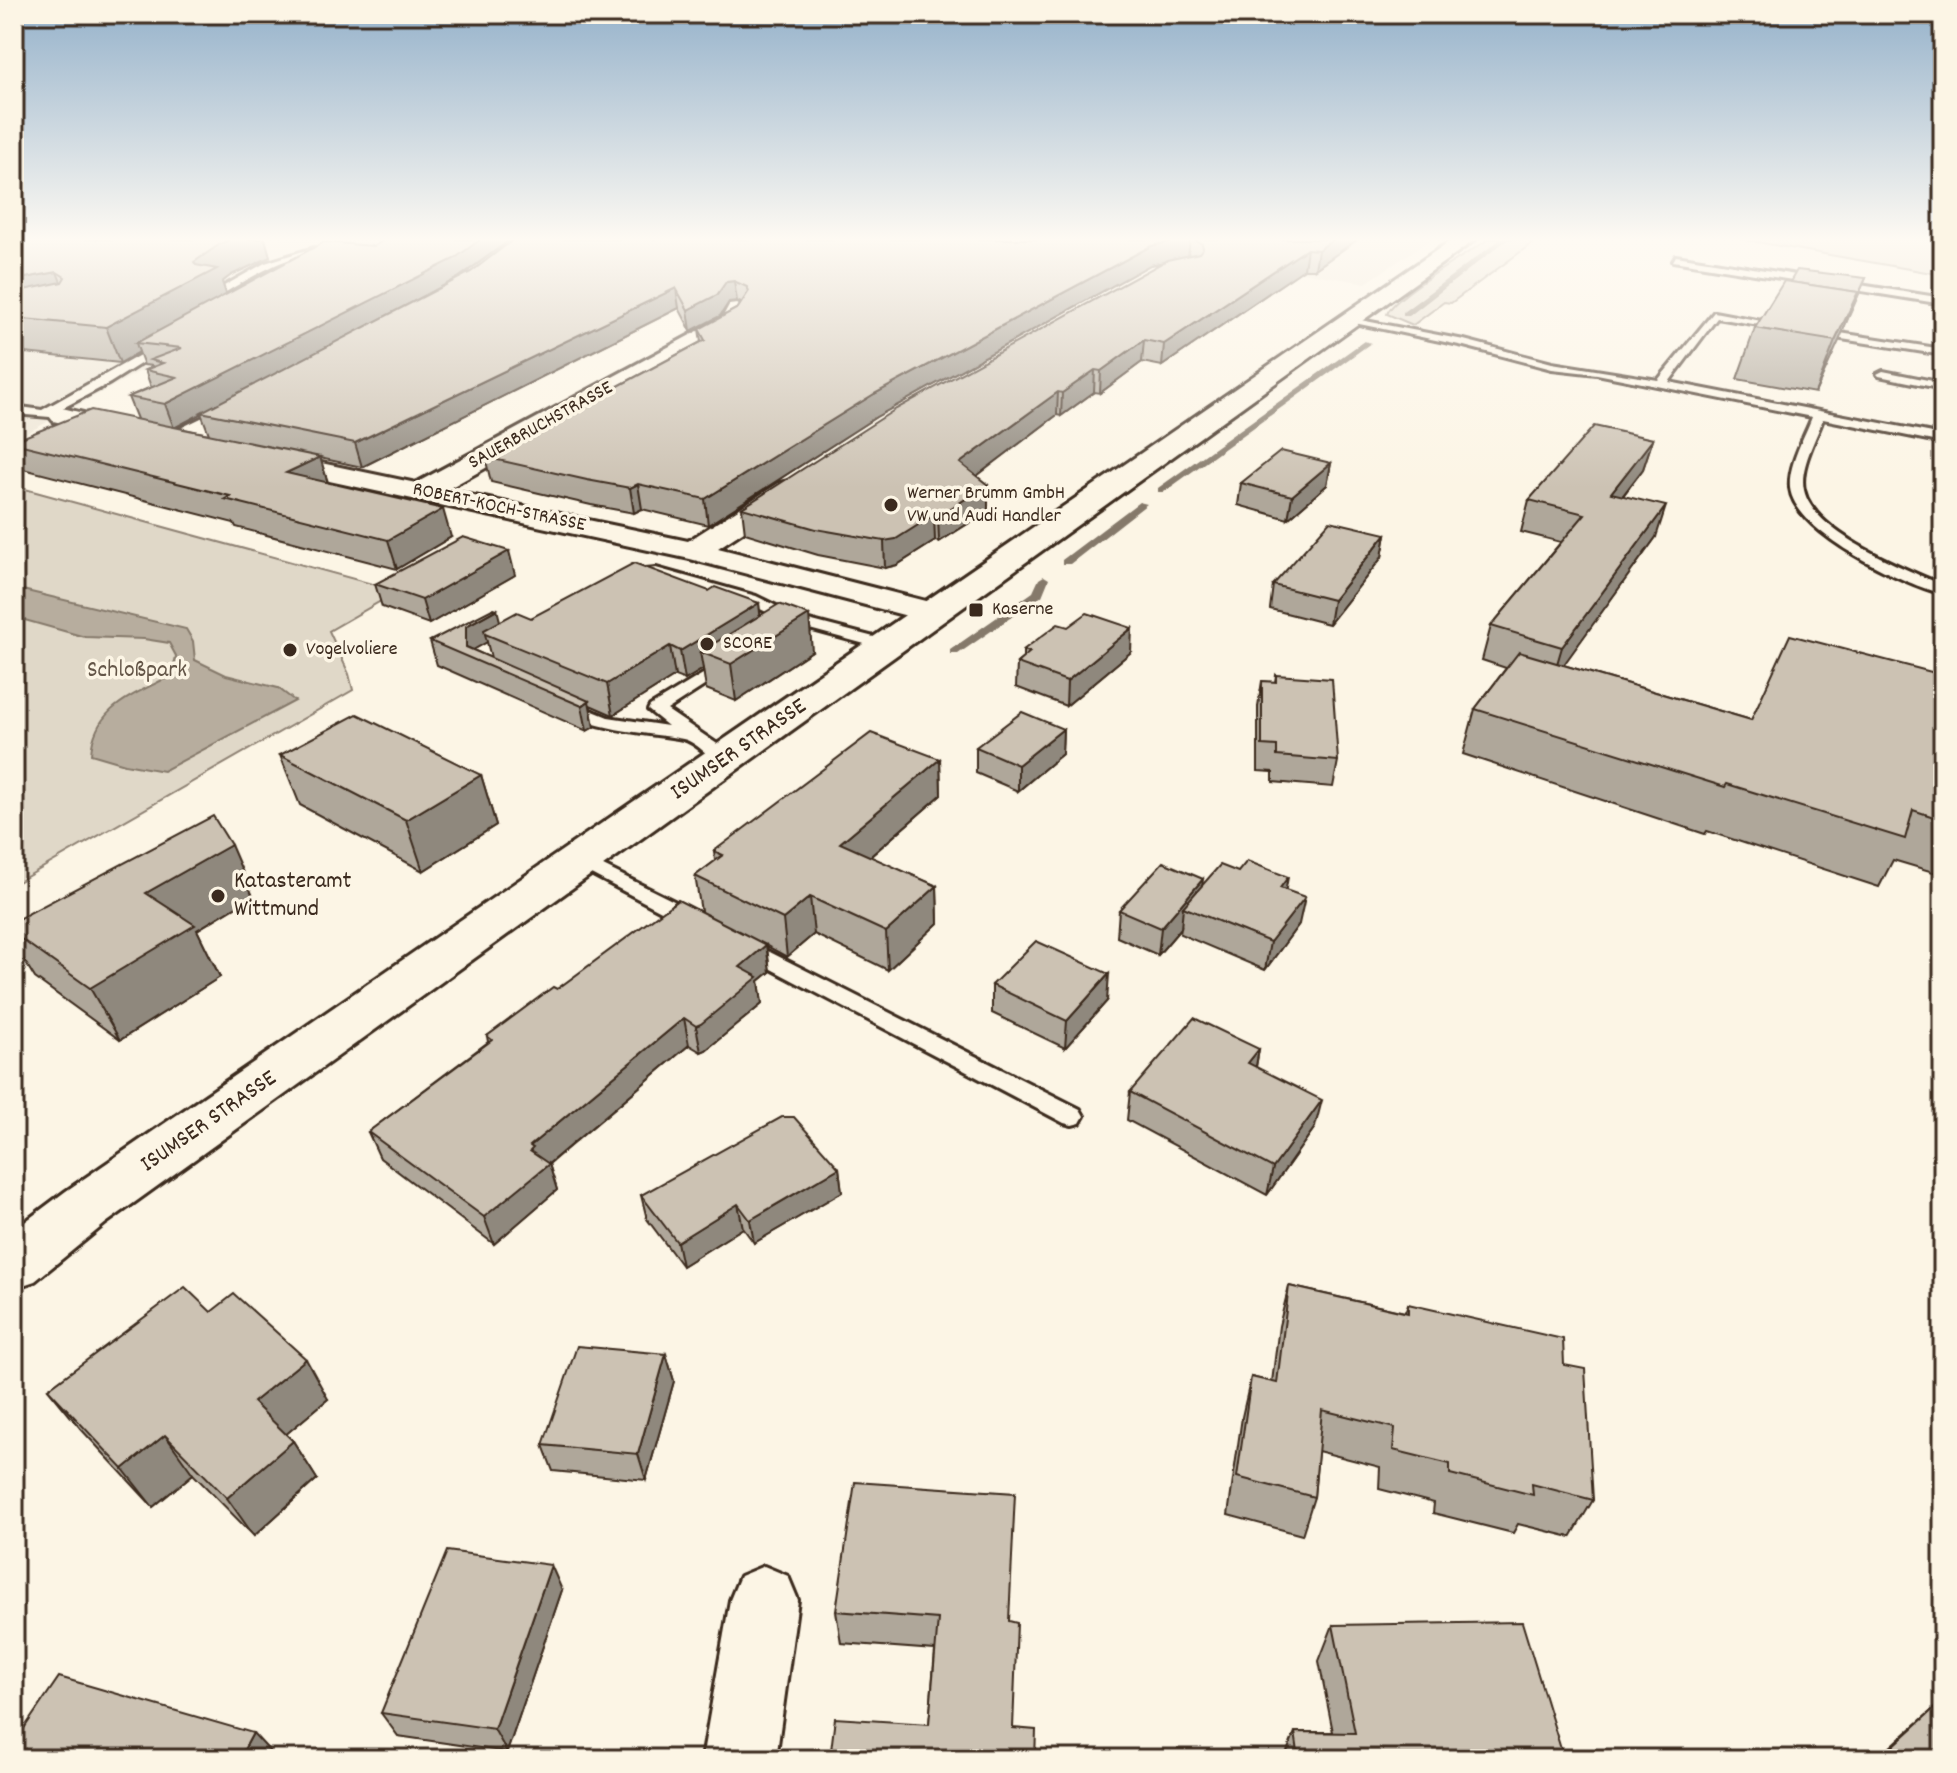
<svg xmlns="http://www.w3.org/2000/svg" width="1957" height="1773" font-family="Dekko,sans-serif">
	<rect width="100%" height="100%" fill="#fcf5e5"/>
	<filter id="ink" filterUnits="userSpaceOnUse"><feTurbulence type="fractalNoise" baseFrequency=".0125" numOctaves="2"/><feDisplacementMap in="SourceGraphic" scale="16" xChannelSelector="R" yChannelSelector="G"/><feConvolveMatrix kernelMatrix="1 2 1 2 8 2 1 2 1" color-interpolation-filters="sRGB"/></filter>
	<g filter="url(#ink)">
		<g fill="#eee6d6">
			<path d="M14 239H382L14 440Z"/>
			<path d="M1234 239H1431L1366 283 1208 256Z"/>
		</g>
		<g fill="#e0d8c8" stroke="#8e8173" stroke-width="2">
			<path d="M1489 239H1538L1451 303 1444 302 1413 325 1387 314C1394 295 1469 253 1489 239Z"/>
			<path d="M1740 239H1943V275Z"/>
			<path d="M14 486 398 591 329 631 349 674 353 690 14 884Z"/>
		</g>
		<path fill="#b7ad9e" stroke="#85796b" stroke-width="2" d="M14 588 186 629 193 641 195 660 226 675 278 688 295 701 163 771 125 764 91 754C94 706 135 695 172 675L176 656 169 643 144 639 85 637 14 617Z"/>
		<g fill="none" stroke-linecap="round" stroke-linejoin="round">
			<g fill="#85796b" fill-rule="evenodd">
				<path d="M1501 239H1508L1409 316H1403V312Z"/>
				<path d="M1364 341 1371 343 1164 492H1158V488Z"/>
				<path d="M1139 502 1147 504 1070 564H1062V560Z"/>
				<path d="M1044 576 1049 579 1042 596 958 654H950V650L1033 592 1039 579Z"/>
			</g>
			<g stroke="#3b2a1e" stroke-width="6">
				<g id="lane">
					<path d="M313 248 331 249 337 255 332 258C304 242 250 279 224 293L228 294V298L208 295 265 263Z"/>
					<path d="M1676 256 1943 298V304L1673 261Z"/>
					<path d="M1714 312 1788 326 1783 329 1717 318 1669 382 1943 435V443L1823 419C1816 439 1799 468 1804 490 1813 533 1905 569 1943 585V594C1903 584 1795 533 1790 488 1788 465 1804 438 1812 417L1597 374 1552 369 1464 346 1345 321 1350 318 1464 340 1552 363 1658 380Z"/>
					<path d="M1814 329 1943 349V355L1810 334V330Z"/>
					<path d="M163 342 168 345 167 347 110 383 57 411 62 412V418L14 414V406L42 410Z"/>
					<path d="M1883 371 1943 383V389L1879 376 1877 374Z"/>
					<path d="M656 568 756 596 801 618 893 642 895 645 887 650 791 624 746 602 688 584 656 576 635 578 628 574 635 570Z"/>
					<path d="M726 660 734 665 732 668 667 710 732 754 735 758 732 762C713 767 701 743 683 739 648 732 583 731 558 705L566 700 608 717 668 726 648 710 650 706Z"/>
					<path d="M581 855 698 913 701 918 698 923H684L574 865 571 861 574 857Z"/>
					<path d="M744 939 1080 1109 1084 1116 1080 1123 1072 1125 1064 1123 737 951 733 946 737 941Z"/>
				</g>
			</g>
			<g stroke="#3b2a1e" stroke-width="6">
				<g id="street">
					<path d="M737 304 748 310 739 327 446 490 688 541 779 483 789 481 799 483 803 489 799 495 718 548 945 606 950 613 945 620 934 623 690 559 269 468 260 466 256 460 260 454 269 452 416 483 722 318 729 305Z"/>
					<path d="M255 392 264 394 267 399 264 404 184 447H166L162 441 166 435Z"/>
					<path d="M62 408 134 425 138 430 134 435 125 438 53 421 49 416 53 411Z"/>
					<path d="M764 1566 788 1576 798 1600 776 1759H702L730 1600 740 1576Z"/>
				</g>
			</g>
			<g stroke="#3b2a1e" stroke-width="6">
				<path id="secondary" d="M1453 239H1476L106 1223 35 1281 14 1288V1230L66 1191Z"/>
			</g>
			<use href="#lane" fill="#fcf5e5" fill-rule="evenodd"/>
			<use href="#street" fill="#fcf5e5" fill-rule="evenodd"/>
			<use href="#secondary" fill="#fcf5e5" fill-rule="evenodd"/>
		</g>
		<g fill="#afa79a" stroke="#3b2a1e" stroke-width="2" fill-rule="evenodd">
			<path d="M14 239H265L270 257 231 275 222 282 226 295 374 246 511 239 460 277 471 272 514 239H1358L1315 269H1304L1162 366 1142 362 1100 393 1094 392 1061 416 1057 415 976 476 988 511 939 542 935 541 897 565 885 568 818 555 745 533 742 508 1162 263 1150 265 876 417 708 525 642 509 634 513 591 505 491 482 485 457 701 342 699 329 738 308 741 303 737 301 729 302 720 316 691 331 679 308 362 467 320 458 328 482 451 537 397 569 236 527 234 523 23 469 14 450V441L137 419 128 397 151 387 145 370 153 367 152 366 144 365 139 352 120 363 25 353 14 358ZM201 413 209 434 175 427 194 417Z"/>
			<path d="M1866 278 1815 393 1737 379 1755 328 1790 282Z"/>
			<path d="M1653 439 1643 469 1623 496 1656 537 1563 665 1751 720 1943 675V875L1893 860 1879 887 1707 831 1705 834 1463 754 1475 709 1506 668 1482 660 1491 626 1561 542 1521 532 1529 500Z"/>
			<path d="M1331 463 1327 485 1288 519 1238 505 1241 483Z"/>
			<path d="M1386 534 1382 557 1329 624 1270 609 1273 585Z"/>
			<path d="M515 575 429 624 382 607 375 584Z"/>
			<path d="M709 591 759 603 760 616 812 651 736 701 706 689 703 669 685 680 675 676 613 715 590 705 594 727 587 731 437 665 430 641 500 621 531 618ZM487 642 491 658 473 650Z"/>
			<path d="M1023 650 1131 652 1066 706 1016 687 1017 663 1023 658Z"/>
			<path d="M1276 675 1338 761 1333 787 1273 782V772L1258 771V706L1262 681 1275 682Z"/>
			<path d="M1063 729 1062 754 1018 791 976 773V747Z"/>
			<path d="M280 755 481 775 496 825 423 871 300 805Z"/>
			<path d="M940 759 941 795 870 857 937 886 938 923 888 970 814 934 787 957 767 946 770 972 759 981 762 1004 706 1050 701 1052 689 1045 549 1164 557 1190 494 1244 380 1158 368 1132 488 1042 487 1036 557 989 701 911 695 876 715 861 714 851Z"/>
			<path d="M1202 885 1286 890 1299 924 1265 970 1180 934 1181 928 1158 955 1117 937 1119 910Z"/>
			<path d="M253 896 197 930 220 977 120 1040 35 978 14 944V921Z"/>
			<path d="M992 985 1107 1001 1065 1048 992 1013Z"/>
			<path d="M1259 1049 1256 1067 1315 1127 1267 1195 1127 1120 1130 1092Z"/>
			<path d="M839 1168 842 1192 754 1243 743 1228 682 1266 647 1219 641 1195Z"/>
			<path d="M1289 1286 1405 1312 1408 1304 1564 1365 1593 1500 1571 1537 1518 1524 1513 1533 1433 1513 1434 1503 1379 1489 1380 1467 1318 1451 1314 1497 1302 1535 1228 1515 1242 1417 1251 1377 1272 1382 1279 1326Z"/>
			<path d="M211 1312 328 1399 286 1434 293 1441 317 1479 254 1536 193 1474 153 1507 80 1428 48 1389Z"/>
			<path d="M666 1354 674 1381 646 1480 553 1471 543 1445Z"/>
			<path d="M1015 1493 929 1724 935 1650 841 1643 836 1611Z"/>
			<path d="M562 1590 507 1752 398 1736 381 1713Z"/>
			<path d="M1333 1625 1564 1759H1284L1295 1732H1333L1319 1661Z"/>
			<path d="M1938 1705 1943 1759H1877L1899 1739Z"/>
		</g>
		<g fill="#8f887d" stroke="#3b2a1e" stroke-width="2">
			<path d="M230 239H265L270 257 231 275 222 282 229 302 136 343 139 352 120 363 106 327 194 262 220 244Z"/>
			<path d="M481 239H511L458 278 174 428 165 404Z"/>
			<path d="M1183 239H1190L1188 257 1150 265 876 417 708 525 705 499 874 394 1151 246Z"/>
			<path d="M1334 239H1358L1315 269 1318 250Z"/>
			<path d="M1307 249 1304 269 1162 366 1164 344Z"/>
			<path d="M57 272 70 305 14 317V280Z"/>
			<path d="M734 281 737 301 729 302 720 316 691 331 688 310 726 282Z"/>
			<path d="M676 288 679 308 362 467 355 443Z"/>
			<path d="M1858 292 1839 341 1815 393 1835 341Z"/>
			<path d="M14 327 25 353 14 358Z"/>
			<path d="M1144 340 1142 362 1100 393 1101 371Z"/>
			<path d="M1095 370 1094 392 1061 416 1062 393Z"/>
			<path d="M1058 392 1057 415 961 488 960 463Z"/>
			<path d="M1653 439 1643 469 1601 524 1611 493Z"/>
			<path d="M320 457 328 484 286 473Z"/>
			<path d="M1331 463 1327 485 1288 519 1292 496Z"/>
			<path d="M638 484 642 509 634 513 630 488Z"/>
			<path d="M988 485V511L939 542 938 516Z"/>
			<path d="M1666 506 1656 537 1552 681 1562 647Z"/>
			<path d="M443 509 451 537 397 569 388 540Z"/>
			<path d="M934 515 935 541 897 565 885 568 884 541Z"/>
			<path d="M1386 534 1382 557 1329 624 1333 600Z"/>
			<path d="M509 551 515 575 429 624 422 600Z"/>
			<path d="M759 603 762 632 700 652 703 669 685 680 680 651Z"/>
			<path d="M497 609 503 633 485 634 487 642 473 650 466 647V626Z"/>
			<path d="M809 615 812 651 736 701 731 664Z"/>
			<path d="M1132 628 1131 652 1066 706 1067 681Z"/>
			<path d="M670 646 675 676 613 715 607 684Z"/>
			<path d="M589 701 594 727 587 731 582 706Z"/>
			<path d="M1063 729 1062 754 1018 791V765Z"/>
			<path d="M940 759 941 795 843 880 840 843Z"/>
			<path d="M481 775 496 825 423 871 406 820Z"/>
			<path d="M231 845 253 896 197 930 220 977 120 1040 90 988 146 893Z"/>
			<path d="M1288 877 1283 904 1280 888Z"/>
			<path d="M1203 879 1200 906 1183 907 1181 928 1158 955 1161 928Z"/>
			<path d="M937 886 938 923 888 970 886 932Z"/>
			<path d="M810 897 814 934 787 957 783 919Z"/>
			<path d="M1305 897 1299 924 1265 970 1270 942Z"/>
			<path d="M766 945 770 972 759 981 762 1004 706 1050 701 1052 696 1026 740 967Z"/>
			<path d="M1109 974 1107 1001 1065 1048 1067 1021Z"/>
			<path d="M684 1018 689 1045 540 1171 549 1164 557 1190 494 1244 484 1217 530 1151V1146Z"/>
			<path d="M1259 1049 1254 1077 1248 1063Z"/>
			<path d="M1322 1100 1315 1127 1267 1195 1273 1168Z"/>
			<path d="M14 1114 19 1122 14 1125Z"/>
			<path d="M839 1168 842 1192 754 1243 750 1220Z"/>
			<path d="M738 1204 743 1228 682 1266 677 1242Z"/>
			<path d="M666 1354 674 1381 646 1480 638 1454Z"/>
			<path d="M306 1359 328 1399 278 1441 253 1402Z"/>
			<path d="M165 1435 193 1474 153 1507 123 1469Z"/>
			<path d="M293 1441 317 1479 254 1536 227 1498Z"/>
			<path d="M551 1565 562 1590 507 1752 494 1729Z"/>
			<path d="M253 1733 277 1759H239Z"/>
		</g>
		<g fill="#ccc2b3" stroke="#3b2a1e" stroke-width="2">
			<path d="M14 239H230L220 244 194 262 196 265 217 269 106 327 14 318V292L62 282 65 277 57 272 14 280Z"/>
			<path d="M385 239H481L454 259 165 404 128 397 177 377 145 370 163 363 150 360 182 348 136 343 324 242 374 246Z"/>
			<path d="M514 239H1183L1151 246 874 394 705 499 638 484 630 488 587 480 485 457 705 340 699 329 738 308 749 291 747 287 734 281 726 282 717 295 688 310 676 288 355 443 201 412 471 272Z"/>
			<path d="M1193 239H1334L1318 250 1307 249 1164 344 1144 340 1101 371 1095 370 1062 393 1058 392 960 463 988 485 938 516 934 515 896 539 884 541 816 529 742 508 896 409 1167 260 1199 253 1203 248 1202 244Z"/>
			<path d="M1797 270 1866 278 1851 311 1858 292 1790 282Z"/>
			<path d="M1784 281 1858 292 1835 341 1755 328Z"/>
			<path d="M91 410 320 457 286 473 443 509 388 540 225 499 230 496 14 443V441Z"/>
			<path d="M1594 426 1653 439 1611 493 1666 506 1562 647 1491 626 1585 514 1529 500Z"/>
			<path d="M1281 451 1331 463 1292 496 1241 483Z"/>
			<path d="M1330 521 1386 534 1333 600 1273 585Z"/>
			<path d="M463 537 509 551 422 600 375 584Z"/>
			<path d="M634 563 709 591 715 587 759 603 680 651 670 646 607 684 485 634 484 630 517 612 531 618Z"/>
			<path d="M779 604 809 615 731 664 700 652Z"/>
			<path d="M494 608 497 609 466 626V647L589 701 582 706 430 641Z"/>
			<path d="M1087 613 1132 628 1067 681 1017 663 1030 652 1023 650 1058 624 1068 627Z"/>
			<path d="M1790 635 1943 675V820L1913 810 1905 839 1727 784 1725 787 1475 709 1519 652 1751 720Z"/>
			<path d="M1276 675 1332 679 1338 761 1277 756V746L1262 745V681L1276 682Z"/>
			<path d="M1022 712 1063 729 1018 765 976 747Z"/>
			<path d="M357 714 481 775 406 820 280 755Z"/>
			<path d="M871 733 940 759 840 843 937 886 886 932 810 897 783 919 695 876 723 855 714 851Z"/>
			<path d="M213 816 231 845 146 893 195 925 90 988 14 934V921Z"/>
			<path d="M1247 861 1288 877 1280 888 1305 897 1270 942 1183 907 1220 865 1238 872Z"/>
			<path d="M1163 862 1203 879 1161 928 1119 910Z"/>
			<path d="M678 900 766 945 740 967 758 977 701 1024 696 1026 684 1018 530 1146 533 1148 530 1151 549 1164 484 1217 368 1132 492 1040 487 1036 553 987 557 989Z"/>
			<path d="M1036 941 1109 974 1067 1021 992 985Z"/>
			<path d="M1194 1018 1259 1049 1248 1063 1322 1100 1273 1168 1130 1092Z"/>
			<path d="M782 1117H794L839 1168 750 1220 738 1204 677 1242 641 1195Z"/>
			<path d="M1289 1286 1408 1313V1304L1563 1339 1564 1365 1585 1369 1593 1500 1532 1484 1533 1495 1450 1474V1464L1393 1450 1395 1428 1322 1410 1314 1497 1237 1477 1251 1377 1277 1383Z"/>
			<path d="M185 1287 211 1312 234 1294 306 1359 253 1402 293 1441 227 1498 165 1435 123 1469 48 1389Z"/>
			<path d="M577 1346 666 1354 638 1454 543 1445Z"/>
			<path d="M855 1482 1015 1493 1009 1621 1017 1623 1013 1728 1036 1730 1035 1759H830L835 1718 929 1724 938 1619 836 1611Z"/>
			<path d="M447 1551 551 1565 494 1729 381 1713Z"/>
			<path d="M1522 1622 1564 1759H1299L1295 1732 1355 1733 1333 1625Z"/>
			<path d="M59 1677 253 1733 239 1759H14V1743Z"/>
			<path d="M1938 1705 1943 1710V1759H1879Z"/>
		</g>
	</g>
	<linearGradient id="sky" x2="0" y2="1"><stop stop-color="#94b1ca"/><stop offset="0.49" stop-color="#fefaf3"/><stop offset="1" stop-color="#fefaf3" stop-opacity="0"/></linearGradient>
	<rect width="1957" height="488" fill="url(#sky)"/>
	<g fill="#3b2a1e" stroke="#fcf5e5" stroke-width="3">
		<circle cx="891" cy="505" r="8"/>
		<rect x="968" y="602" width="16" height="16" rx="4"/>
		<circle cx="707" cy="644" r="8"/>
		<circle cx="290" cy="650" r="8"/>
		<circle cx="218" cy="896" r="8"/>
	</g>
	<g text-anchor="middle" dominant-baseline="central" stroke-width="7" stroke-linejoin="round" paint-order="stroke">
		<g font-size="20" fill="#3b2a1e" stroke="#fcf5e5">
			<text transform="translate(541 426) rotate(-29)">SAUERBRUCHSTRASSE</text>
			<text transform="translate(499 508) rotate(12)">ROBERT-KOCH-STRASSE</text>
		</g>
		<g font-size="20" fill="#3b2a1e" stroke="#fcf5e5" text-anchor="start">
			<text x="907" y="494">Werner Brumm GmbH<tspan x="907" dy="23">VW und Audi Handler</tspan></text>
			<text x="992" y="610">Kaserne</text>
			<text x="723" y="644">SCORE</text>
			<text x="306" y="650">Vogelvoliere</text>
		</g>
		<g font-size="24" fill="#645648" stroke="#fcf5e5">
			<text x="137" y="671">Schloßpark</text>
		</g>
		<g font-size="24" fill="#3b2a1e" stroke="#fcf5e5">
			<text transform="translate(739 750) rotate(-35)">ISUMSER STRASSE</text>
			<text transform="translate(209 1122) rotate(-35)">ISUMSER STRASSE</text>
		</g>
		<g font-size="24" fill="#3b2a1e" stroke="#fcf5e5" text-anchor="start">
			<text x="234" y="882">Katasteramt<tspan x="234" dy="28">Wittmund</tspan></text>
		</g>
	</g>
	<rect width="1957" height="1773" fill="none" stroke="#fcf5e5" stroke-width="48"/>
	<rect x="24" y="24" width="1909" height="1725" fill="none" stroke="#3b2a1e" stroke-width="3" filter="url(#ink)"/>
</svg>
